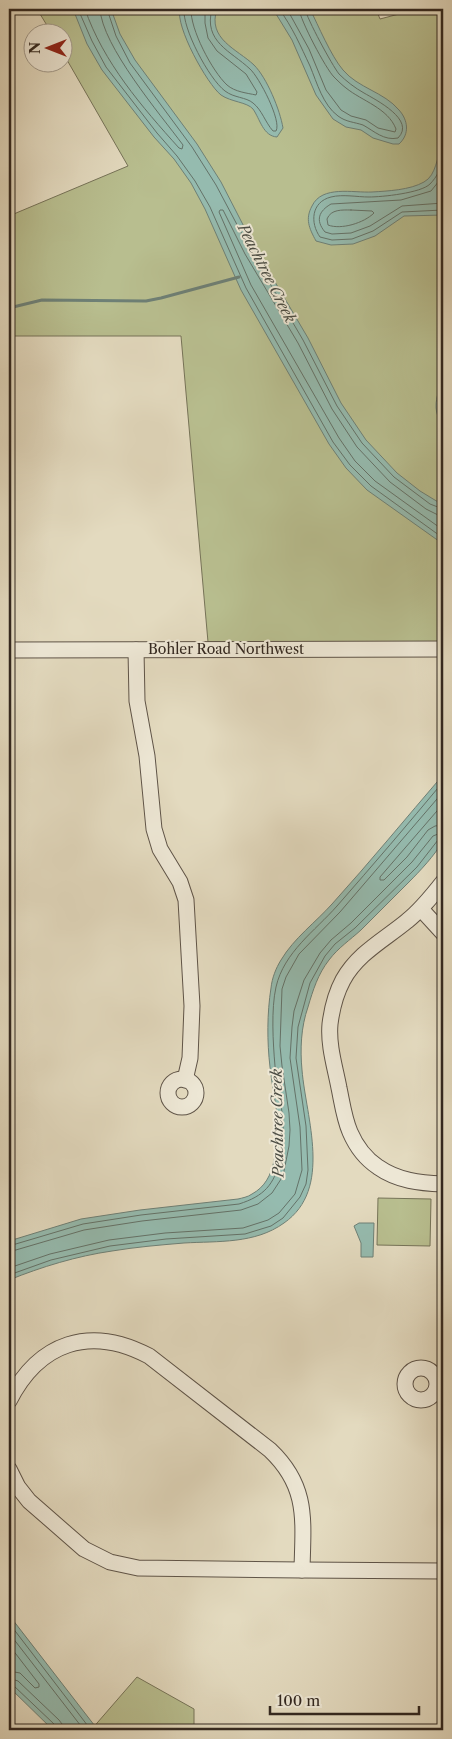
<svg xmlns="http://www.w3.org/2000/svg" width="452" height="1739" font-family="'Libre Caslon Text',serif">
	<rect width="100%" height="100%" fill="#e3dabf"/>
	<filter id="stains"><feTurbulence type="fractalNoise" baseFrequency=".004" numOctaves="4"/><feColorMatrix values="0 0 0 0 .2 0 0 0 0 .09 0 0 0 0 .02 0 0 0 .5 -.17"/></filter>
	<radialGradient id="worn" r=".72"><stop offset=".6" stop-color="#630" stop-opacity="0"/><stop offset="1" stop-color="#630" stop-opacity=".3"/></radialGradient>
	<g fill="#b8be8f" stroke="#767358">
		<path d="M37 9H376L380 19 418 9H443V642H208L181 336H9V216L128 166 63 53 62 32H51Z"/>
		<path d="M378 1198 431 1199 430 1246 377 1245Z"/>
		<path d="M137 1677 194 1709V1730H91Z"/>
	</g>
	<g fill="#95bbaf" stroke="#6e8076">
		<path d="M73 9H111L120 34 135 60 197 144 221 182 255 248 308 338 341 403 366 440 397 473 420 491 443 505V544L367 490 346 468 329 444 241 290 205 209 191 183 174 159 154 137 102 70 87 44Z"/>
		<path d="M180 9H217C207 39 237 49 254 65 267 78 280 110 283 128L277 137C263 136 260 119 253 109 247 102 231 102 221 95 207 84 175 26 180 9Z"/>
		<path d="M273 9H310C318 25 331 56 343 70 358 88 384 92 399 110 408 120 410 134 399 144H393L373 138 361 130 346 127 333 119 316 95 292 40Z"/>
		<path d="M443 146V215L404 216 375 236 353 244 331 245 316 241C309 228 305 219 312 206 322 185 353 193 372 192 388 191 410 190 424 182 437 175 436 156 443 146Z"/>
		<path d="M443 378V425C431 410 437 395 443 378Z"/>
		<path d="M443 775C443 786 445 836 442 842 436 854 419 872 409 882 393 898 377 914 361 930 350 940 338 948 329 960 318 974 313 990 308 1007 301 1027 300 1049 302 1070 306 1118 333 1189 284 1223 255 1244 218 1241 184 1243 160 1245 136 1247 112 1251 77 1256 41 1267 9 1280V1241L81 1219 140 1210 238 1199C242 1198 248 1197 252 1194 265 1187 271 1175 274 1161 283 1123 274 1104 270 1067 267 1042 267 1013 271 988 272 978 276 968 281 960 294 938 316 922 332 904 370 862 406 818 443 775Z"/>
		<path d="M359 1223H374L373 1257H361V1243L354 1226Z"/>
		<path d="M9 1615 98 1730H53L9 1687Z"/>
	</g>
	<g fill="none" stroke-linecap="round" stroke-linejoin="round">
		<g stroke="#647268" stroke-width="1">
			<path d="M78 9 92 41 106 67 157 133 177 156 195 181 210 207 246 288 333 442 350 465 371 486 443 538"/>
			<path d="M85 9C103 62 142 107 179 148L182 149 183 145C160 114 102 46 100 9"/>
			<path d="M107 9 116 36 130 63 192 147 216 185 251 251 303 340 337 406 362 443 394 477 430 504 443 509"/>
			<path d="M184 9C182 28 209 79 225 91 234 98 246 97 253 103 262 110 265 122 273 131H276C282 121 259 77 250 69 231 51 203 42 212 9"/>
			<path d="M191 9C190 29 212 71 227 85 235 92 247 93 256 95L257 92 246 74 217 51 208 38 205 23V9"/>
			<path d="M279 9C292 26 301 47 310 66 317 83 323 105 338 116 346 122 354 122 363 125 374 131 384 141 398 138 416 120 376 100 364 93 355 88 346 81 339 74 332 65 307 19 305 9"/>
			<path d="M287 9 309 49 326 90 341 110 351 116 366 120 378 128 395 132 396 129C388 108 362 101 346 88 342 85 338 81 334 77 326 69 300 20 299 9"/>
			<path d="M443 157C442 167 437 177 430 184 421 193 382 197 369 197 357 197 343 194 331 197 311 202 310 223 320 237L332 240 352 239 373 231 402 212 443 210"/>
			<path d="M443 176 431 191 401 200 331 204C319 211 315 220 325 232L332 234 351 233 370 226 402 206 443 203"/>
			<path d="M351 210 372 211 374 213C364 223 341 230 328 225L327 219C331 209 342 210 351 210Z"/>
			<path d="M443 515H438L426 509 390 482 357 447 332 409 298 343 245 254 223 210H220L219 212 251 285 339 438 355 461 375 481 443 530"/>
			<path d="M443 804 380 877V880H384L407 857 428 830 435 826 443 825"/>
			<path d="M9 1246 83 1224 141 1215 239 1204C264 1196 274 1185 280 1160 288 1122 279 1102 275 1066 273 1043 271 1009 276 987 284 952 315 931 337 906 373 865 408 824 443 782"/>
			<path d="M9 1252 84 1230 142 1221 241 1210 258 1204 272 1193 283 1176 289 1146 290 1130 289 1113 282 1066 280 1046 282 989 286 977 299 954 340 912 443 792"/>
			<path d="M9 1268 50 1254 109 1240 165 1233 243 1228 268 1220 279 1213 295 1194 302 1170 300 1127 290 1058 292 1027 294 1011 304 980 320 953 331 940 351 923 412 862 433 836 443 832"/>
			<path d="M9 1275 51 1260 110 1246 166 1239 245 1234 271 1226 283 1218 300 1197 306 1184 308 1170 306 1126 296 1058 298 1027 310 983 325 956 335 944 355 928 417 867 438 840 443 839"/>
			<path d="M9 1623 91 1730"/>
			<path d="M9 1633 84 1730"/>
			<path d="M9 1645 39 1684V1687L35 1688 20 1673 9 1671"/>
			<path d="M9 1678 18 1681 59 1720 62 1724 63 1730"/>
			<path d="M9 1684 14 1686 54 1724 56 1730"/>
		</g>
		<path stroke="#6e8076" stroke-width="3" d="M9 308 42 300 146 301 161 298 239 277"/>
		<g stroke="#5f5448" stroke-width="17">
			<g id="minor">
				<path d="M9 650 443 649"/>
				<path d="M136 650 137 701 147 756 154 829 160 849 180 882 186 900 192 1006 190 1058 185 1080"/>
				<path d="M443 882C432 896 421 910 407 921 384 940 358 953 343 980 336 993 332 1008 330 1024 328 1045 335 1067 339 1088 342 1102 344 1118 350 1132 356 1146 366 1159 378 1167 398 1181 420 1183 443 1184"/>
				<path d="M421 909 443 933"/>
				<circle cx="182" cy="1093" r="14"/>
				<circle cx="421" cy="1384" r="16"/>
				<path d="M9 1401C39 1342 90 1325 149 1356L270 1450C309 1487 303 1521 302 1570L138 1568 110 1562 84 1549 29 1501 18 1487 9 1469"/>
				<path d="M302 1570 443 1571"/>
			</g>
		</g>
		<use href="#minor" stroke="#ede7d5" stroke-width="15"/>
	</g>
	<g text-anchor="middle" dominant-baseline="central" stroke-width="4" stroke-linejoin="round" paint-order="stroke">
		<g font-size="14" fill="#332820" stroke="#ede7d5">
			<text x="226" y="649">Bohler Road Northwest</text>
		</g>
		<g font-size="15" font-style="italic" fill="#4c4d44" stroke="#ede7d5">
			<text transform="translate(267 273) rotate(63)">Peachtree Creek</text>
			<text transform="translate(277 1123) rotate(-91)">Peachtree Creek</text>
		</g>
	</g>
	<rect width="452" height="1739" fill="none" stroke="#e3dabf" stroke-width="30"/>
	<rect x="10" y="10" width="432" height="1719" fill="none" stroke="#332820" stroke-width="2.5"/>
	<rect x="15" y="15" width="422" height="1709" fill="none" stroke="#332820"/>
	<g transform="translate(48 48) rotate(270)"><circle r="24" fill="#ede7d5" stroke="#a39b8d"/>
	<path d="M0-4L9 19L0 12L-9 19Z" fill="#8f2418"/>
	<text y="-8" font-size="14" font-weight="bold" text-anchor="middle" fill="#332820">N</text>
	</g>
	<path d="M270 1706v8h149v-8" fill="none" stroke="#332820" stroke-width="2.5"/>
	<text x="277" y="1706" font-size="15" fill="#332820" stroke="#ede7d5" stroke-width="4" paint-order="stroke">100 m</text>
	<rect width="100%" height="100%" filter="url(#stains)"/>
	<rect width="100%" height="100%" fill="url(#worn)"/>
</svg>
